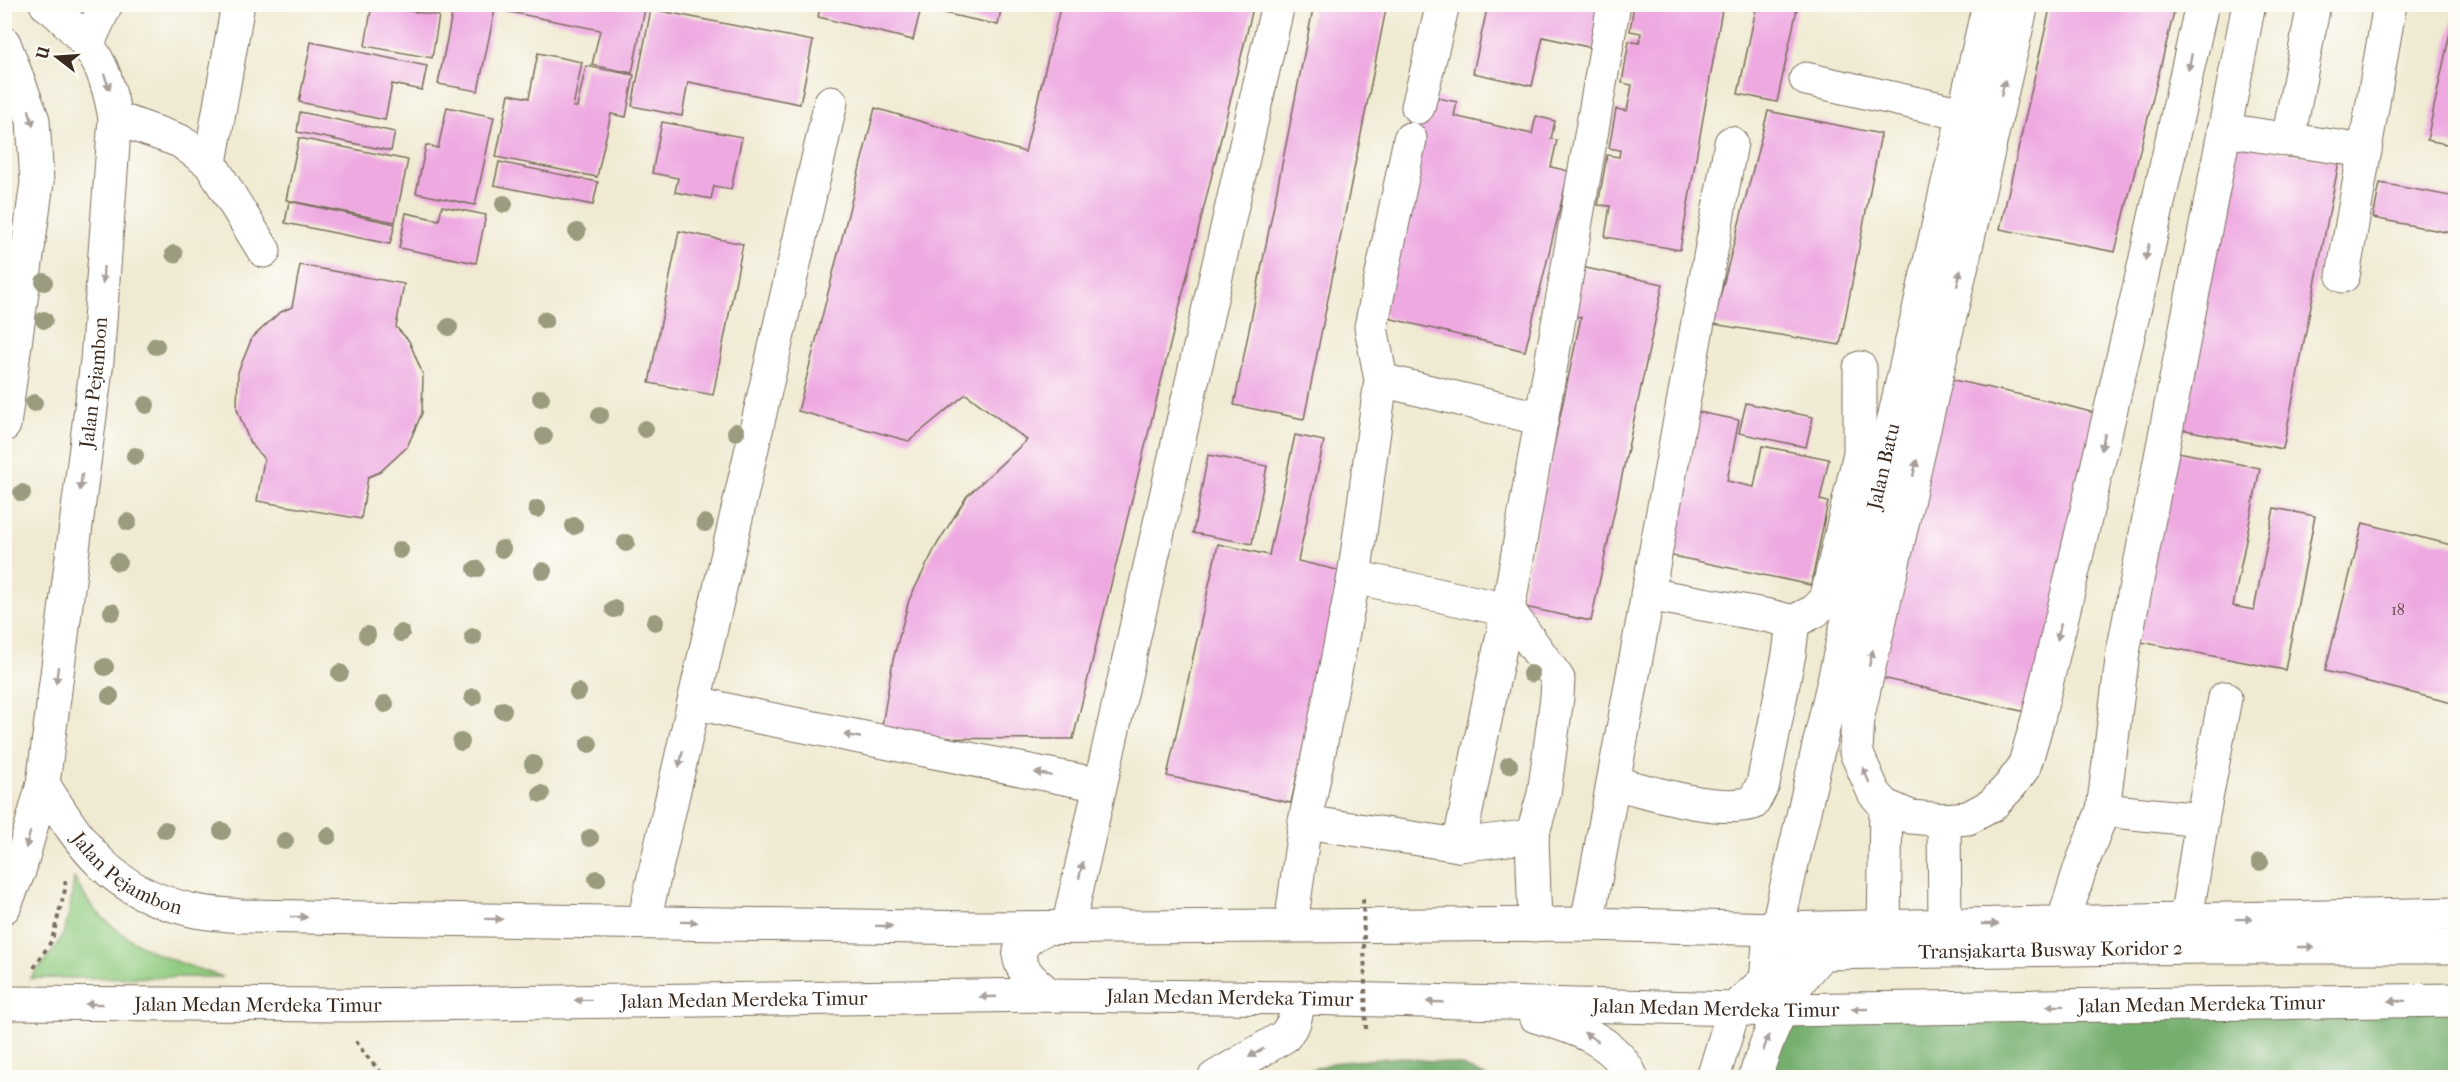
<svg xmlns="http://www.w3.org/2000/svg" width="2460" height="1082" font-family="'IM FELL French Canon',serif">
	<rect width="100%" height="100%" fill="#fdfcf7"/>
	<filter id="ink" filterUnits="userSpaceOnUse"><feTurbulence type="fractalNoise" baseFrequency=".0167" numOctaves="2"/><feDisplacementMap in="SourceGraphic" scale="12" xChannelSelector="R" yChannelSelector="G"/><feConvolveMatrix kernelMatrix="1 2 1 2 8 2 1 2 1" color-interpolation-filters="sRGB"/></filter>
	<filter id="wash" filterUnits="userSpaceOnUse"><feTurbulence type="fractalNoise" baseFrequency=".008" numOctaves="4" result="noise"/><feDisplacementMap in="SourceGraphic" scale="24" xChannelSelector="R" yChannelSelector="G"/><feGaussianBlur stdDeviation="1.35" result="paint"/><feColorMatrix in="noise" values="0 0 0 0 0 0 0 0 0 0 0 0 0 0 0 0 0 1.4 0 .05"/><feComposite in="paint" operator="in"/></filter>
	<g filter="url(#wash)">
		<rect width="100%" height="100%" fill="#f0ead2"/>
		<path fill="#90cb7f" stroke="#667a4e" stroke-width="1.5" d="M74 878C80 888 86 900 94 909 131 949 173 961 223 977L30 978C66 940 68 929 74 878Z"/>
		<g fill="#74af6e" stroke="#586c46" stroke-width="1.5">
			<path d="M2455 1000V1077L1755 1078 1779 1010Z"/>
			<path d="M1401 1057 1460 1065 1487 1077H1289L1332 1063Z"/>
		</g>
		<g id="blocks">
			<g fill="#eea9e1">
				<path d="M372 4 439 16 432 58 365 46Z"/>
				<path d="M454 4H646L632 73 592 65 600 30 495 9 478 91 438 84Z"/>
				<path d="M821 4H922L913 40 818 17Z"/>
				<path d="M945 4H1002L998 25 943 13Z"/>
				<path d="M1061 4H1254L1073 739 880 738 893 660 909 600 936 546 967 496 1027 440 966 394 909 441 798 411 875 108 1025 152Z"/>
				<path d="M1314 4H1387L1304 419 1234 405Z"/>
				<path d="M1488 4H1607L1597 49 1543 37 1532 86 1473 73Z"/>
				<path d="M1634 4H1723L1680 250 1605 237 1610 206 1598 205 1607 155 1619 157 1620 150 1609 148 1616 109 1627 111 1632 85 1622 83 1629 41 1639 43 1641 33 1630 31Z"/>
				<path d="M1757 4H1798L1777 102 1738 94Z"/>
				<path d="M2051 4H2176L2115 252 2000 229Z"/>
				<path d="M651 9 813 41 800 104 688 82 682 116 632 106Z"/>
				<path d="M2455 9 2456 10V146L2427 140Z"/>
				<path d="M311 42 427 66 422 90 392 84 385 120 299 102Z"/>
				<path d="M538 53 582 62 573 107H577L586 66 634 75 626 117 611 114 597 177 496 157 509 94 529 98Z"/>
				<path d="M1425 95 1457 102 1454 116 1532 134 1536 116 1555 121 1551 139 1557 140 1551 167 1569 171 1525 351 1384 317 1405 138 1412 106Z"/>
				<path d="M447 107 494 117 475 205 416 193 426 145 438 148Z"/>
				<path d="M1768 111 1881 134 1840 345 1713 324Z"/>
				<path d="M300 112 395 132 391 151 297 132Z"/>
				<path d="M662 122 742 137 731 189 714 186 711 199 675 192 678 178 652 173Z"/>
				<path d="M299 138 408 160 395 222 286 200Z"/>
				<path d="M2231 142 2339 162 2283 449 2175 428Z"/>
				<path d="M499 162 598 182 593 205 494 185Z"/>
				<path d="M2380 183 2456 197V234L2373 218Z"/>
				<path d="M289 201 395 224 390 244 285 223Z"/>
				<path d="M442 206 486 215 476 263 399 248 406 213 439 220Z"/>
				<path d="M679 231 743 244 713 395 649 383Z"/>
				<path d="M300 265 404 284 396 327 409 341 423 375 422 413 407 447 380 472 368 477 361 519 257 501 264 459 250 443 237 409 238 372 252 338 279 313 292 307Z"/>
				<path d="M1576 266 1663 284 1591 621 1520 606 1581 317 1565 314Z"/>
				<path d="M1949 379 2053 402 2102 415 2030 713 1878 677Z"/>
				<path d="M1746 403 1813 417 1806 447 1739 433Z"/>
				<path d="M1693 411 1739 420 1727 481 1754 487 1762 446 1829 459 1820 500 1828 502 1811 585 1663 554Z"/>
				<path d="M1295 435 1324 441 1298 561 1342 571 1291 803 1167 776 1218 544 1269 555Z"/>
				<path d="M2173 451 2260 468 2233 606 2254 610 2274 508 2315 516 2285 670 2136 641Z"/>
				<path d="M1208 455 1267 466 1252 544 1193 533Z"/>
				<path d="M2363 523 2456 546V704L2325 671Z"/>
			</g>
		</g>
	</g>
	<g filter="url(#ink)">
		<use href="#blocks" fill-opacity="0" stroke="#7a6d5d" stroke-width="1.5"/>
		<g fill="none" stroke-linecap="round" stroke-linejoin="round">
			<g stroke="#7a6d5d" stroke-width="35">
				<g id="minor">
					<path d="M4 43 33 120 37 182 4 425"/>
					<path d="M88 43 106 4"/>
					<path d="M1806 79 1964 114"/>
					<path d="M1418 107 1443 4"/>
					<path d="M115 118 180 141 210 163 264 251"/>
					<path d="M2224 130 2365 151"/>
					<path d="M2288 140 2314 4"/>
					<path d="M210 163 238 4"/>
					<path d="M2343 276 2390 4"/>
					<path d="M1381 380 1542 419"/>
					<path d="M1354 577 1508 610 1558 679 1557 697 1544 794 1532 836 1535 925"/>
					<path d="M1793 622 1815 611 1826 600 1860 453V368"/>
					<path d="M694 702 744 714 1100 785"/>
					<path d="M1613 783C1653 792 1714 813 1753 803L1763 784 1789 654 1793 622 1770 616 1647 594"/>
					<path d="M1886 806 1911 817 1944 820"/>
					<path d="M2103 810 2123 652 2249 4"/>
					<path d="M2202 820 2225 698"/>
					<path d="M1305 822 1459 845 1532 836"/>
					<path d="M1459 845 1508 610 1614 4"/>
					<path d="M644 921 831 102"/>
					<path d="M2063 923 2081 866 2103 810 2202 820 2186 920"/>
					<path d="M1587 924 1731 143"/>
					<path d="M1945 924 1944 820 1968 818 1992 805 2010 786 2024 767 2038 719 2140 285 2202 4"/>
					<path d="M1291 925 1305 822 1354 577 1381 380 1371 327 1410 139"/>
					<path d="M1884 925 1886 806 1874 793 1856 752 1858 715 2022 4"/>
					<path d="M1068 927 1278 4"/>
					<path id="s1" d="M1821 953 1777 929 1989 4"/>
					<path d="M1214 1078 1285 1036 1294 1022 1300 998"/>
					<path id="s2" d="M1713 1078 1734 1009 1765 981 1821 953 2205 947H2456"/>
				</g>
			</g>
			<g stroke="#7a6d5d" stroke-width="35">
				<g id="major">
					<path id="s3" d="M43 784C84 849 111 892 191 910 207 914 224 914 241 916L978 928 1587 924 1777 929 2456 914"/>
					<path id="s4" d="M4 907 19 871 43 784 97 361 115 118C108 79 100 55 71 26 63 18 56 10 46 4"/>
					<path d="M1047 928C1002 947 1019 972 1050 995"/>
					<path id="s5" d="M4 1003 351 1005 1050 995 1300 998 1779 1010 2456 1000"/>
					<path d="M1764 1009 1770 929"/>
					<path d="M1535 1016C1572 1027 1615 1039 1632 1078"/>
					<path d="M1755 1078C1776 1008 1795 978 1847 928"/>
				</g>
			</g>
			<g stroke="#7a6d5d" stroke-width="4" stroke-dasharray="4.5 4.5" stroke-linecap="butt">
				<path d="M34 968 52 940 66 886 64 878"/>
				<path d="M356 1041 364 1053 386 1078"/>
			</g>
			<use href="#minor" stroke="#fff" stroke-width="33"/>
			<use href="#major" stroke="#fff" stroke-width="33"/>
			<path stroke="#7a6d5d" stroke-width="4" stroke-dasharray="4.5 4.5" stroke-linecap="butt" d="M1363 899 1366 1029"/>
		</g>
		<g fill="#9a9b7f">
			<circle cx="504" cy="204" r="9"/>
			<circle cx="577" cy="232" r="9"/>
			<circle cx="174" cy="254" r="9"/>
			<circle cx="44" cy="282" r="9"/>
			<circle cx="44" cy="320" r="9"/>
			<circle cx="545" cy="320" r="9"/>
			<circle cx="449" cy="327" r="9"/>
			<circle cx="156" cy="346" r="9"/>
			<circle cx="541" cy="398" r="9"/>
			<circle cx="34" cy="403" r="9"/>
			<circle cx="146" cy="405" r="9"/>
			<circle cx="600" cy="415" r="9"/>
			<circle cx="645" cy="429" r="9"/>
			<circle cx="736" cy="432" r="9"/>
			<circle cx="544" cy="436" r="9"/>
			<circle cx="135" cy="456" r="9"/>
			<circle cx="22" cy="493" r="9"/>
			<circle cx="537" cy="509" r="9"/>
			<circle cx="128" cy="522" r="9"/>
			<circle cx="705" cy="523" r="9"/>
			<circle cx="574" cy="526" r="9"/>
			<circle cx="626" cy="543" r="9"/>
			<circle cx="502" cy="549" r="9"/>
			<circle cx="400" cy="550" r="9"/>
			<circle cx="118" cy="562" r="9"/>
			<circle cx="476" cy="569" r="9"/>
			<circle cx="543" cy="571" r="9"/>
			<circle cx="614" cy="609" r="9"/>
			<circle cx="112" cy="612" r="9"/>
			<circle cx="655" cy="622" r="9"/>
			<circle cx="401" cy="633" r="9"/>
			<circle cx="367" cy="635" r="9"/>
			<circle cx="473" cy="637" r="9"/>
			<circle cx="105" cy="667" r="9"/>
			<circle cx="340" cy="673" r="9"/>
			<circle cx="1531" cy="674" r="9"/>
			<circle cx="578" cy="692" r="9"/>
			<circle cx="110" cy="696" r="9"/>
			<circle cx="473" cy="697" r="9"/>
			<circle cx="385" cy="704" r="9"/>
			<circle cx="503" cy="710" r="9"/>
			<circle cx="461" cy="742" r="9"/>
			<circle cx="589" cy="744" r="9"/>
			<circle cx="533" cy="764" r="9"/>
			<circle cx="1509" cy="765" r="9"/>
			<circle cx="541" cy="794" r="9"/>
			<circle cx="165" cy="830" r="9"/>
			<circle cx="222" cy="831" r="9"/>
			<circle cx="328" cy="836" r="9"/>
			<circle cx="590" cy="838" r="9"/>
			<circle cx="285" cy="841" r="9"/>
			<circle cx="2260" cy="862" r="9"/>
			<circle cx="597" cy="879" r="9"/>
		</g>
		<defs><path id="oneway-solid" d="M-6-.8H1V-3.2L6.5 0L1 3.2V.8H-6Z" transform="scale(1.5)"/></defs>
		<g fill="#a79f9a">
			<use href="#oneway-solid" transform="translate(2190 62) rotate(102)"/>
			<use href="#oneway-solid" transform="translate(107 82) rotate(70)"/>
			<use href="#oneway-solid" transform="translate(2003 88) rotate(-77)"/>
			<use href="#oneway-solid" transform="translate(31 118) rotate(76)"/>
			<use href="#oneway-solid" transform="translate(2147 252) rotate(103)"/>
			<use href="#oneway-solid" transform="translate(103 275) rotate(94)"/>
			<use href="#oneway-solid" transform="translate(1959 278) rotate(-77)"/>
			<use href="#oneway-solid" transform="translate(2103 442) rotate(103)"/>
			<use href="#oneway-solid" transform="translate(1915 468) rotate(-77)"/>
			<use href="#oneway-solid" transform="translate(81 482) rotate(97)"/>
			<use href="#oneway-solid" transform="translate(2059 632) rotate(103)"/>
			<use href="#oneway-solid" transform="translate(1871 658) rotate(-77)"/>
			<use href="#oneway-solid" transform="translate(57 675) rotate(97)"/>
			<use href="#oneway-solid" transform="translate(852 736) rotate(-169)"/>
			<use href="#oneway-solid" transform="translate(681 759) rotate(103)"/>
			<use href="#oneway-solid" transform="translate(1043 774) rotate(-169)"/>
			<use href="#oneway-solid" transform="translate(1866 775) rotate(-113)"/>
			<use href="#oneway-solid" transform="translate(28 840) rotate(105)"/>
			<use href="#oneway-solid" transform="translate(1081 870) rotate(-77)"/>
			<use href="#oneway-solid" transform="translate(299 917) rotate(1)"/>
			<use href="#oneway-solid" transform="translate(494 919) rotate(1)"/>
			<use href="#oneway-solid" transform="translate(2244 919) rotate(-1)"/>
			<use href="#oneway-solid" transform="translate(689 922) rotate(1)"/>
			<use href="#oneway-solid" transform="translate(1990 924)"/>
			<use href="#oneway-solid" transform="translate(884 926) rotate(1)"/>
			<use href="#oneway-solid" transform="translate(2306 947)"/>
			<use href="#oneway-solid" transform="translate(988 997) rotate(178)"/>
			<use href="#oneway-solid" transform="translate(583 1000) rotate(179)"/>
			<use href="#oneway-solid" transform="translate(2397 1001) rotate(179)"/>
			<use href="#oneway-solid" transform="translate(1435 1002) rotate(-178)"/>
			<use href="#oneway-solid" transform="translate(94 1004) rotate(-180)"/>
			<use href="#oneway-solid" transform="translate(2055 1006) rotate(179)"/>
			<use href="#oneway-solid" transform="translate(1860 1009) rotate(180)"/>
			<use href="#oneway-solid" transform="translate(1591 1037) rotate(-148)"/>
			<use href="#oneway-solid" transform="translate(1766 1043) rotate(-71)"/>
			<use href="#oneway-solid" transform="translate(1256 1053) rotate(150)"/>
		</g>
	</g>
	<g text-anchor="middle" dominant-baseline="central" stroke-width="4.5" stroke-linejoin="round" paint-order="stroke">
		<g font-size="16" fill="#684a4f">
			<text x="2398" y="609">18</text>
		</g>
		<g font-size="20" fill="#3b2a1e" stroke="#fdfcf7">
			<text stroke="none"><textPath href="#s4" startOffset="534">Jalan Pejambon</textPath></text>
			<text stroke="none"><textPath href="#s1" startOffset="525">Jalan Batu</textPath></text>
			<text stroke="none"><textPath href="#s3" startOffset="126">Jalan Pejambon</textPath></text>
			<text stroke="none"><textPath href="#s2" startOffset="406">Transjakarta Busway Koridor 2</textPath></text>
			<text stroke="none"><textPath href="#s5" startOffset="1226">Jalan Medan Merdeka Timur</textPath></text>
			<text stroke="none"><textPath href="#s5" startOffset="740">Jalan Medan Merdeka Timur</textPath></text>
			<text stroke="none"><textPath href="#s5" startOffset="254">Jalan Medan Merdeka Timur</textPath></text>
			<text stroke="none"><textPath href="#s5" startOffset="2198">Jalan Medan Merdeka Timur</textPath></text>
			<text stroke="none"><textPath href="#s5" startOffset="1712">Jalan Medan Merdeka Timur</textPath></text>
		</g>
	</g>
	<rect width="2460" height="1082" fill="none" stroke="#fdfcf7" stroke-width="24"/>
	<g transform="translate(57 57) rotate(287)" stroke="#fdfcf7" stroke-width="4.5" paint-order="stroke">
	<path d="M0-4.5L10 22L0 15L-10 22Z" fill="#3b2a1e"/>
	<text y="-9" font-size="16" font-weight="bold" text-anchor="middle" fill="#3b2a1e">U</text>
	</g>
</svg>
